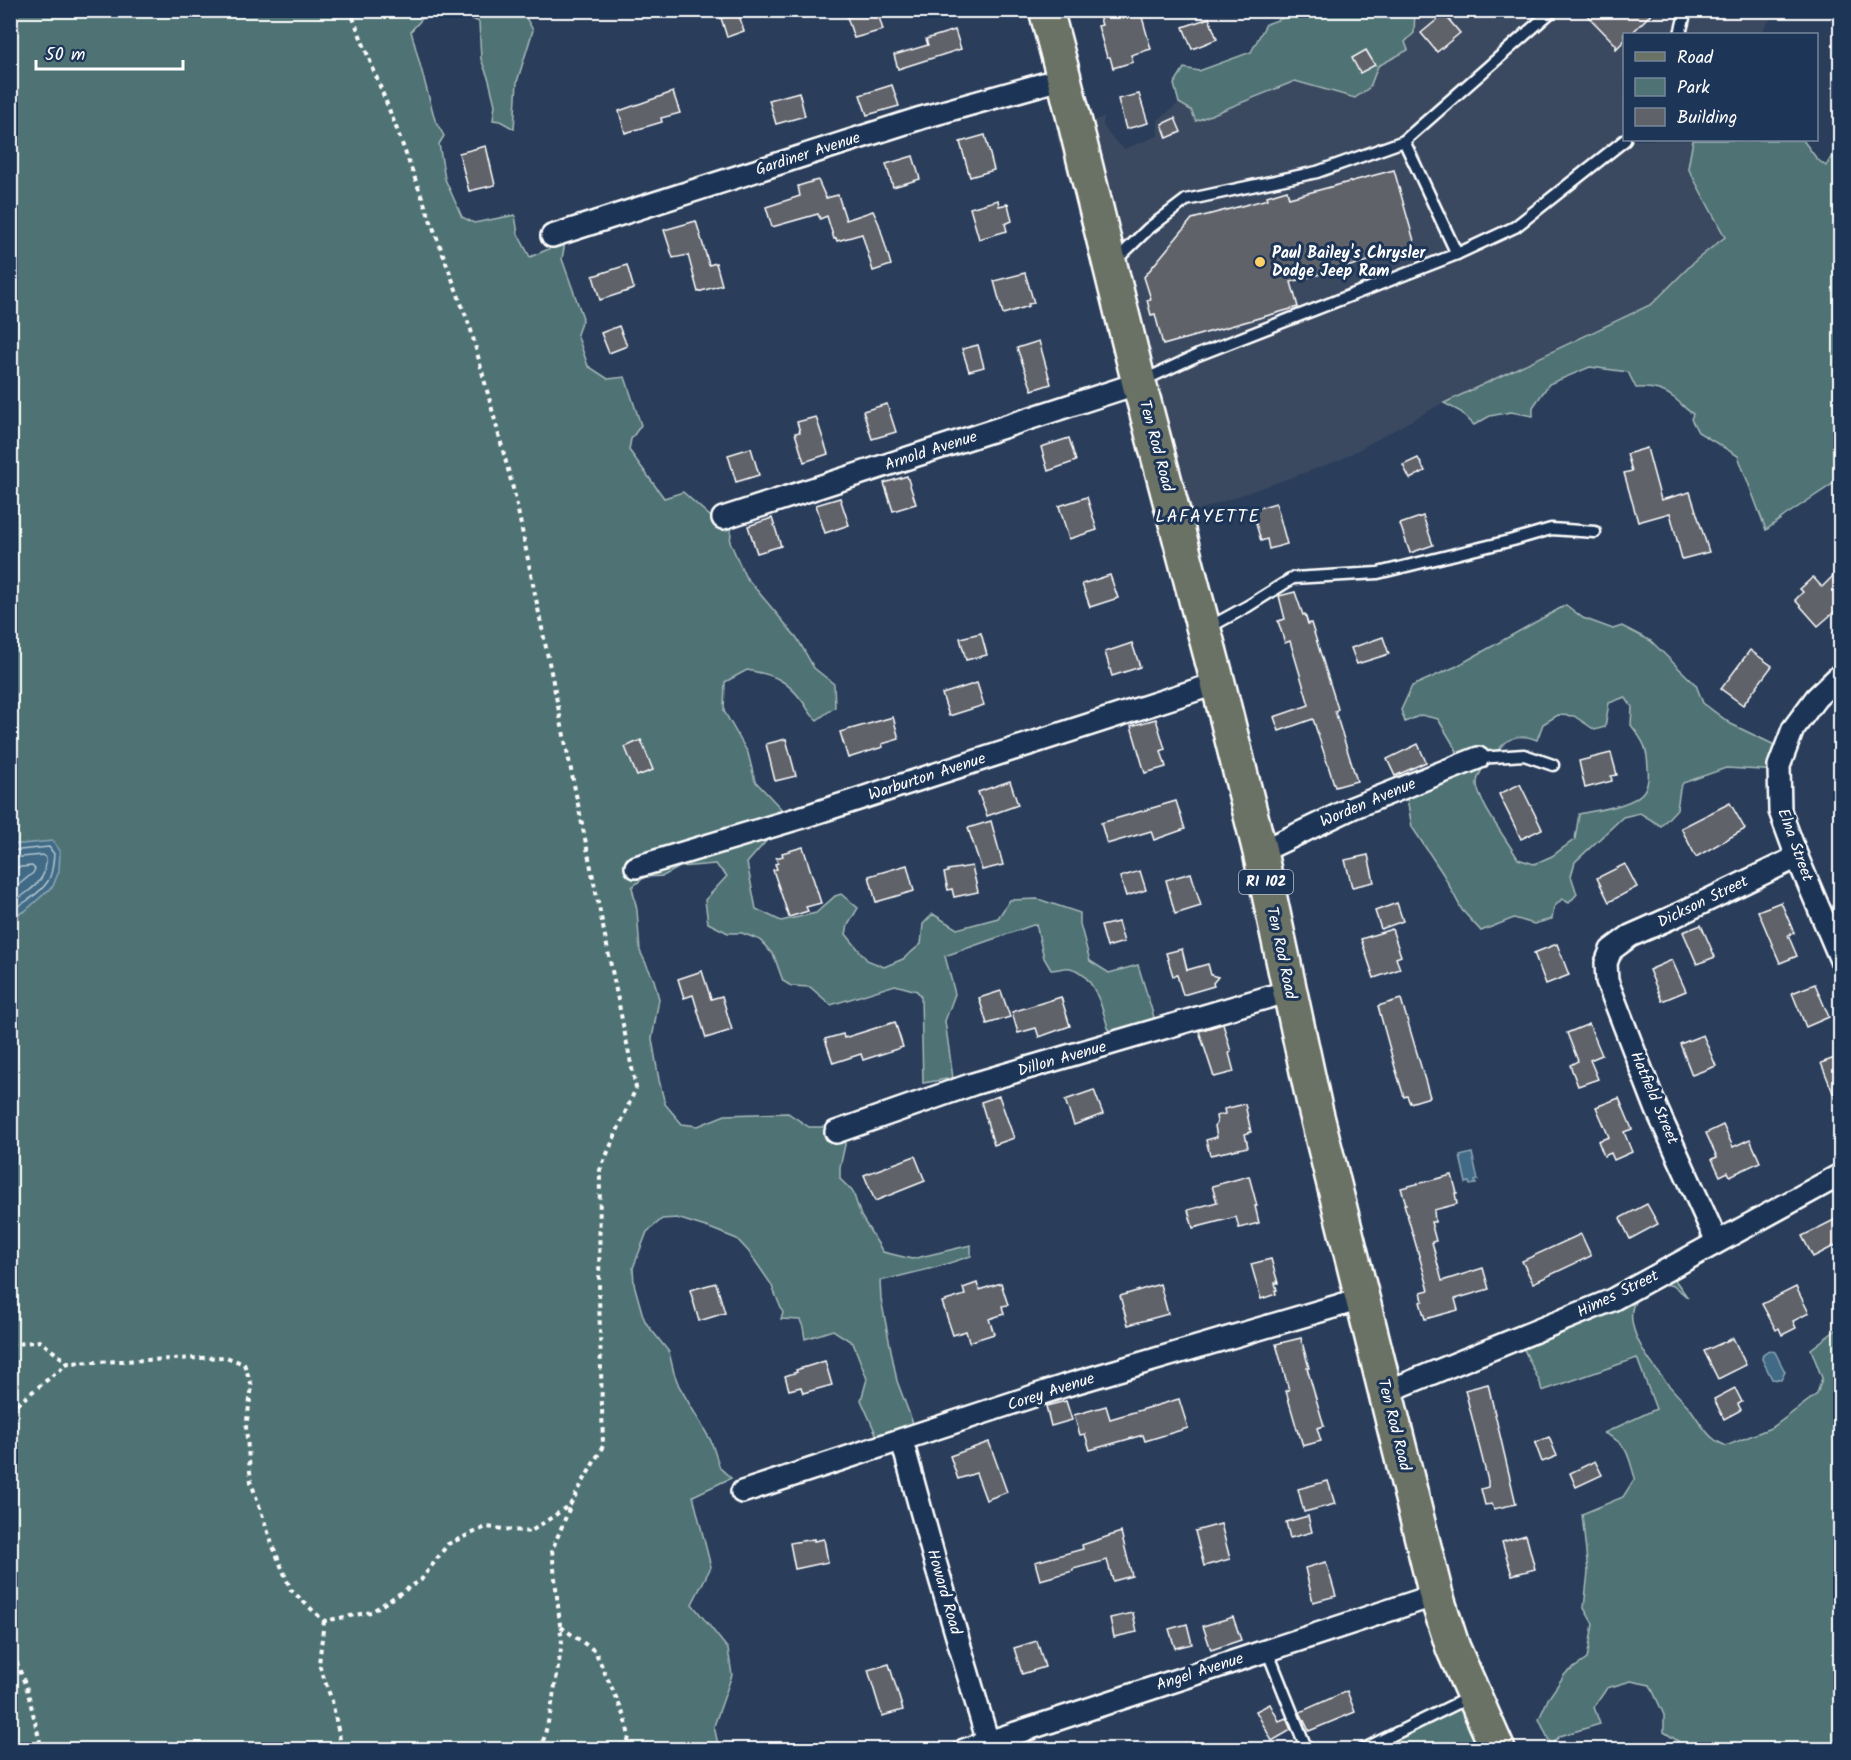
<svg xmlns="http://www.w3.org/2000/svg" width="1851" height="1760" font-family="Kalam,sans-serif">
	<rect width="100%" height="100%" fill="#2a3e5b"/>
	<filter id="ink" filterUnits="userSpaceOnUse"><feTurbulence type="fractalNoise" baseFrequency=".0167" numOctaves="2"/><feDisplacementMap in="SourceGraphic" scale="12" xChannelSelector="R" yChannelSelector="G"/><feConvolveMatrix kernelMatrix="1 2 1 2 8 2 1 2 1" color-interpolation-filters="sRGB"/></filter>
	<g filter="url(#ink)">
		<path fill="#3a4960" d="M1415 11H1776L1760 34H1624V140H1693L1688 168 1725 236 1696 260 1652 304 1439 405 1340 460 1165 522 1126 387 1056 134 1104 117 1103 125 1111 137 1124 149 1158 136V120L1179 103 1192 110 1197 121 1295 81 1355 98 1369 87 1378 66 1408 50 1405 42 1414 33Z"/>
		<g fill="#4f7374" stroke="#a7b9ba" stroke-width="1.5" fill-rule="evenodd">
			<path d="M11 11H429L411 31 435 120 444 136 439 144 445 179 462 217 474 223 515 215 518 234 530 257 565 242 562 259 583 318 577 334 588 366 608 379 625 377 641 425 631 439 629 450 664 498 683 492 711 517 733 516 730 542 745 576 797 638 814 668 834 684 835 707 817 720C808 713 809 710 803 702 786 679 774 675 747 670L725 682 724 711 748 753 755 781 790 818 781 824 747 863 756 909 781 921 816 913 835 896 841 894 858 908 848 925 846 934 867 960 884 967 903 959 921 944 923 924 933 914 957 929 998 918 1010 900 1038 899 1080 913V924L1090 961 1109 973 1138 965 1157 1027 1112 1042C1105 1019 1097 974 1070 968 1064 967 1057 970 1051 970L1044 958 1036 924 945 956 955 994 945 1021 953 1078 923 1083 921 997 917 991 895 985 831 1005 810 987 791 986 783 981 774 956 760 940 742 933H728L708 923 705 900 727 876 715 864 680 867 663 876 645 877 632 887 637 910 640 951 654 980 659 999 652 1039 659 1080 665 1104 682 1124 698 1126 725 1115 788 1113 809 1127H849L840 1167V1179L853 1192 861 1216 883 1252 912 1259 971 1245V1256L937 1267 880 1281 881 1299 897 1381 917 1434 881 1445 861 1400 867 1379 853 1343 833 1330 805 1339 803 1327 800 1320 781 1319 783 1313 771 1284 749 1252 737 1239 712 1229 677 1218 662 1219 647 1232 633 1268 634 1284 643 1316 646 1323 669 1352 674 1373 679 1386 711 1441 720 1468 731 1478 693 1496 711 1567 692 1604 728 1649 732 1675 714 1726 719 1749H11V916L25 911 12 845H11Z"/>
			<path d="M447 11H525V16L533 30 517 82 514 129 500 121 493 120 495 105 489 80 481 59 479 22 457 12Z"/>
			<path d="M1303 11H1415L1414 33 1405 42 1408 50 1378 66 1370 87 1355 98 1295 81 1196 121 1191 110 1179 103 1174 84 1184 68 1199 71 1251 52 1266 24Z"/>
			<path d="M1693 140H1803L1817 159 1826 166 1832 156 1840 163V479L1786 515 1766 530 1738 456 1698 432 1691 419 1693 414C1686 410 1681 403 1674 398 1663 389 1649 387 1636 388L1628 372 1590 367 1549 384 1533 407V416L1511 412 1490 416 1474 425 1461 412 1444 403 1652 304 1696 260 1725 237 1688 168Z"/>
			<path d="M1566 605 1583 618 1613 629 1622 626 1651 641 1696 685 1703 703 1731 724 1783 749 1779 771 1726 768 1683 783 1680 789 1677 809 1661 826 1640 813 1623 817 1575 862 1571 876 1577 894 1569 903 1562 899 1554 907 1552 919 1534 924 1514 918 1481 931 1462 910 1443 874 1412 827 1406 793 1453 769 1457 751 1438 719 1421 715 1405 722 1401 710 1412 686 1457 666ZM1625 697 1632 707 1631 725C1644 742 1647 747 1648 768 1649 776 1649 783 1644 791 1634 806 1596 810 1579 814L1575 839 1552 856 1534 864 1518 859C1509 843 1475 798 1477 782 1479 769 1492 757 1500 748 1511 735 1523 734 1537 740L1543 724 1558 715 1574 716 1595 730 1605 727 1609 703Z"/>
			<path d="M1668 1270 1688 1298C1677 1288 1668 1279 1652 1288 1645 1292 1636 1298 1633 1306 1623 1337 1669 1387 1689 1407 1697 1417 1704 1432 1714 1439 1717 1442 1723 1444 1726 1446L1773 1427 1817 1394 1822 1378 1811 1349 1840 1327V1749H1686L1684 1745 1664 1732V1715L1650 1685 1631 1681 1607 1688 1594 1707 1600 1724 1560 1736 1551 1745 1539 1719 1548 1699 1565 1674 1587 1659 1593 1624 1584 1608 1588 1572 1582 1514 1623 1497 1635 1478C1627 1453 1629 1445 1604 1433L1656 1409 1637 1358 1542 1391 1540 1383 1519 1339Z"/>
			<path d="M1459 1699 1486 1749H1397L1395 1747 1389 1745 1399 1731Z"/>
		</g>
		<g fill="#406b86" stroke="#8ca6b6" stroke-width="1.5">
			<path d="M53 841 60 851 59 871 53 886 25 911 11 916V845Z"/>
			<path d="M1472 1153 1478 1180 1475 1181 1476 1184 1470 1185 1469 1182 1466 1183 1460 1156Z"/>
			<path d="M1769 1350 1775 1352 1785 1372 1781 1380 1772 1379 1762 1359 1763 1354Z"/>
		</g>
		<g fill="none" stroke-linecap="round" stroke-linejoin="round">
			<g stroke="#b3c4cf" stroke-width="1.5">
				<path d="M10 851 49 847 54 854C53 863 53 873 48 881 41 892 22 906 10 909"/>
				<path d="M10 858 43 855 46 858C46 865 45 872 42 877 36 887 21 898 10 902"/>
				<path d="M10 868 32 866 35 869 33 873 10 892"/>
			</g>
		</g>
		<g fill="#60626a" stroke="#fff" stroke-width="1.5">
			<path d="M869 10H877L883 30 854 38 847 17Z"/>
			<path d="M1117 10H1140L1151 49 1131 55 1133 62 1113 68 1110 57H1107L1098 26 1102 25 1099 16Z"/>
			<path d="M1582 10H1655L1631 34H1624V41L1616 49V45Z"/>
			<path d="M738 12 744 31 727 37 721 18Z"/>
			<path d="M1444 14 1460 33 1437 52 1421 33Z"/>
			<path d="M1209 18 1217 39 1192 49 1183 27Z"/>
			<path d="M955 30 961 49 898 69 894 55 928 45 926 39Z"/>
			<path d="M1366 50 1375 65 1360 73 1352 58Z"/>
			<path d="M892 85 899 106 867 115 860 95Z"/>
			<path d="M673 92 680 113 661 118 662 122 625 133 619 111Z"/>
			<path d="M799 92 805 116 776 124 769 100Z"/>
			<path d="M1139 94 1148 123 1126 129 1118 99Z"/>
			<path d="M1175 118 1181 132 1167 138 1162 124Z"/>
			<path d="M985 135 994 170 970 177 960 142Z"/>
			<path d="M486 146 495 185 469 191 459 153Z"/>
			<path d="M913 156 920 179 893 187 886 164Z"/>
			<path d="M1394 170 1416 248 1291 282 1298 307 1163 345 1155 314 1151 315 1147 300 1151 299 1144 277 1192 219 1268 199 1267 196 1287 190 1289 198Z"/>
			<path d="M818 180 826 198 838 195 846 220 873 211 879 224 891 265 873 271 862 234 837 241 836 238 834 239 827 216 820 219 818 214 772 227 766 207 800 196 798 186Z"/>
			<path d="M998 200 999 206 1008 204 1012 221 1005 224 1007 231 979 239 970 208Z"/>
			<path d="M696 221 709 265 716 263 722 285 698 292 688 255 673 258 664 230Z"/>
			<path d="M627 265 634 289 600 300 593 276Z"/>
			<path d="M1025 273 1034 303 1028 304 1029 306 1003 314 994 281Z"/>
			<path d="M619 326 627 346 609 353 601 333Z"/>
			<path d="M1039 341 1051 384 1032 390 1017 348Z"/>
			<path d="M978 345 984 367 969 371 962 349Z"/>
			<path d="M887 404 896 432 872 439 863 411Z"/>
			<path d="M816 417 828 454 804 462 795 433 800 432 797 422Z"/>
			<path d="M1069 438 1076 461 1048 471 1041 447Z"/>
			<path d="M751 448 759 475 736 482 728 455Z"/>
			<path d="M1647 448 1661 500 1690 492 1709 552 1682 559 1670 513 1638 522 1624 473 1632 471 1627 454Z"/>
			<path d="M1418 458 1425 471 1410 479 1403 465Z"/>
			<path d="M907 476 916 504 893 511 884 483Z"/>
			<path d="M1087 497 1097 530 1069 539 1059 506Z"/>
			<path d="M840 498 849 525 825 533 816 505Z"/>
			<path d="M1276 503 1287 544 1269 549 1267 539 1261 541 1252 510Z"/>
			<path d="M1423 516 1433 545 1410 553 1400 524Z"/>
			<path d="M772 518 781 546 757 553 748 526Z"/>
			<path d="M1840 569V607L1818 626 1795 600 1803 592 1800 589 1813 577 1822 587Z"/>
			<path d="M1110 575 1118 598 1090 607 1082 584Z"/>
			<path d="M1295 592 1303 615 1305 614 1308 624 1311 623 1338 709 1335 711 1357 781 1335 787 1313 719 1279 731 1274 717 1309 705 1290 641 1285 643 1278 621 1285 619 1279 596Z"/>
			<path d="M981 633 987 655 966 660 960 638Z"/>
			<path d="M1383 637 1389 654 1357 664 1351 648Z"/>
			<path d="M1132 643 1140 667 1112 676 1105 652Z"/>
			<path d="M1750 650 1772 666 1743 705 1721 689Z"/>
			<path d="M977 683 984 705 949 716 942 694Z"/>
			<path d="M893 717 899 739 882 744 883 747 848 758 840 732Z"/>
			<path d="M1156 719 1165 749 1161 751 1166 767 1145 773 1131 726Z"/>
			<path d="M786 739 796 776 775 781 766 744Z"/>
			<path d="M641 740 653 770 637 776 625 747Z"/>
			<path d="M1418 744 1426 762 1395 776 1387 759Z"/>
			<path d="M1611 753 1617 775 1611 776 1612 781 1585 788 1579 761Z"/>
			<path d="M1010 781 1018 805 987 816 978 792Z"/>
			<path d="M1520 784 1542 829 1521 839 1499 794Z"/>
			<path d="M1176 801 1185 829 1154 840 1151 831 1107 844 1101 823Z"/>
			<path d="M1730 803 1745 829 1696 857 1681 828Z"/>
			<path d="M991 821 1003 865 982 870 968 828Z"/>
			<path d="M803 847 821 903 806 907 808 911 789 917 773 870 777 869 775 864 778 863 776 858 783 856 782 853Z"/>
			<path d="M1368 855 1374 882 1352 887 1345 860Z"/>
			<path d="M1625 864 1637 887 1609 902 1597 878Z"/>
			<path d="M907 865 914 891 876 902 869 876Z"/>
			<path d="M972 866 978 892 954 897 952 889 948 890 944 873 948 872V870Z"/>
			<path d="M1140 871 1146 890 1126 896 1120 877Z"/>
			<path d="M1191 873 1201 906 1175 914 1166 880Z"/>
			<path d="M1781 902 1794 933 1788 935 1797 956 1780 963 1758 911Z"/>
			<path d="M1397 903 1403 921 1381 929 1375 911Z"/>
			<path d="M1118 922 1124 942 1107 947 1101 926Z"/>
			<path d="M1701 925 1715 957 1697 964 1683 932Z"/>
			<path d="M1392 929 1401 956 1396 958 1400 969 1374 978 1361 939Z"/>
			<path d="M1557 944 1569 975 1546 984 1534 953Z"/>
			<path d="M1182 949 1187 970 1208 964 1211 975 1218 977 1213 983 1214 986 1183 995 1177 975 1173 976 1166 953Z"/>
			<path d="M1672 960 1686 991 1662 1001 1649 970Z"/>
			<path d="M702 971 711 999 722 996 732 1030 706 1038 693 995 684 998 678 979Z"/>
			<path d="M1815 984 1829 1017 1806 1027 1792 993Z"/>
			<path d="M1001 991 1010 1017 987 1024 979 998Z"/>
			<path d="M1061 997 1070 1026 1039 1037 1036 1028 1018 1033 1012 1012Z"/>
			<path d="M1401 999 1430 1097 1410 1103 1407 1096 1404 1097 1394 1064 1378 1006Z"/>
			<path d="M895 1022 903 1047 863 1060 861 1054 833 1063 825 1039 843 1034 844 1038Z"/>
			<path d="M1223 1024 1231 1052 1229 1053 1234 1072 1214 1077 1199 1031Z"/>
			<path d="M1589 1024 1602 1055 1590 1060 1598 1079 1578 1086 1570 1065 1578 1061 1567 1033Z"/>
			<path d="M1703 1035 1716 1066 1692 1075 1680 1044Z"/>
			<path d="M1840 1056V1110L1821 1063Z"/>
			<path d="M1094 1090 1103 1114 1074 1125 1065 1100Z"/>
			<path d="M999 1096 1014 1138 994 1145 981 1102Z"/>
			<path d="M1619 1098 1632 1129 1624 1132 1632 1152 1614 1160 1611 1153 1604 1156 1598 1141 1609 1137 1596 1107Z"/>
			<path d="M1245 1104 1251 1132 1245 1134 1248 1147 1210 1155 1206 1140 1217 1137 1215 1126 1217 1122 1216 1116 1225 1114 1224 1109Z"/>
			<path d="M1723 1125 1733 1147 1750 1139 1760 1162 1730 1176 1728 1172 1720 1176 1712 1159 1717 1157 1706 1133Z"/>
			<path d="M915 1156 925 1181 875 1201 864 1175Z"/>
			<path d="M1452 1175 1457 1193H1455L1457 1204 1434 1210 1435 1222H1431L1436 1241 1432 1242 1442 1281 1483 1268 1489 1289 1455 1299 1458 1310 1425 1319 1420 1302 1423 1301 1421 1292 1429 1290 1404 1204H1406L1401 1188Z"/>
			<path d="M1249 1176 1257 1206H1255L1259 1223 1239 1228 1236 1217 1193 1228 1188 1210 1217 1202 1212 1186Z"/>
			<path d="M1647 1204 1658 1224 1630 1239 1620 1218Z"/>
			<path d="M1840 1217V1243L1813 1257 1802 1236Z"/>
			<path d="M1581 1234 1591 1256 1533 1283 1522 1261Z"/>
			<path d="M1271 1259 1278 1283H1275L1277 1290H1275L1276 1294 1261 1299 1251 1264Z"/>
			<path d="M716 1283 725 1313 699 1321 690 1290Z"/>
			<path d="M977 1283 979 1290 1001 1283 1008 1305 1002 1306 1004 1314 989 1319 994 1334 969 1342 966 1331 953 1335 942 1302 965 1295 963 1288Z"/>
			<path d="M1160 1284 1168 1314 1128 1325 1120 1296Z"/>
			<path d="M1796 1287 1809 1313 1793 1321 1796 1328 1782 1335 1779 1328 1776 1330 1762 1304Z"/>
			<path d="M1301 1338 1309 1368H1307L1324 1426 1317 1428 1321 1441 1303 1446 1299 1433H1298L1286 1391 1289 1390 1276 1344Z"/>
			<path d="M1733 1338 1746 1365 1718 1379 1704 1351Z"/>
			<path d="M825 1361 832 1385 803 1393 801 1387 789 1390 785 1376 797 1372 796 1370Z"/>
			<path d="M1488 1384 1516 1504 1494 1509 1492 1504 1485 1505 1481 1489 1488 1487V1481L1465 1390Z"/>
			<path d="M1735 1388 1742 1402 1738 1404 1741 1410 1724 1419 1714 1399Z"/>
			<path d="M1179 1399 1188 1428 1145 1441 1143 1435 1090 1450 1085 1434 1080 1435 1074 1415 1106 1406 1110 1419Z"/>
			<path d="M1066 1401 1072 1420 1051 1426 1046 1406Z"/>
			<path d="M1549 1437 1557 1456 1542 1462 1535 1443Z"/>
			<path d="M989 1442 1007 1492 986 1500 976 1473 958 1479 950 1456Z"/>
			<path d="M1595 1461 1602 1475 1576 1487 1570 1473Z"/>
			<path d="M1328 1481 1335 1504 1304 1512 1298 1489Z"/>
			<path d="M1308 1516 1312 1532 1290 1538 1286 1522Z"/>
			<path d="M1221 1524 1230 1559 1204 1566 1195 1531Z"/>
			<path d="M1121 1532 1132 1576 1113 1581 1107 1560 1073 1569V1571L1040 1580 1035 1562 1083 1549 1082 1545Z"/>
			<path d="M1526 1535 1535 1569 1512 1575 1502 1542Z"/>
			<path d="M814 1539V1541L824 1539 828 1562 795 1569 790 1543Z"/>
			<path d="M1326 1562 1336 1596 1313 1602 1305 1568Z"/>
			<path d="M1133 1613 1137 1632 1114 1637 1110 1618Z"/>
			<path d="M1233 1617 1241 1640 1211 1650 1203 1626Z"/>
			<path d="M1187 1624 1192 1644 1175 1648 1169 1629Z"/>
			<path d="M1037 1641 1045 1667 1022 1674 1014 1648Z"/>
			<path d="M889 1664 903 1710 882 1716 868 1670Z"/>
			<path d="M1347 1691 1355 1712 1309 1731 1300 1712Z"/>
			<path d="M1270 1704 1279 1721 1286 1718 1291 1730 1272 1741 1256 1711Z"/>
		</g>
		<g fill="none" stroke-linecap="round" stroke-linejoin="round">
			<g stroke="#fff" stroke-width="15">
				<g id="lane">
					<path d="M1680 34 1686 10"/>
					<path d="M1404 141 1457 254"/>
					<path d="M1115 261 1148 229 1186 200 1317 172 1404 141 1553 10"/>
					<path d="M1142 381 1198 355 1457 254 1515 227 1625 140"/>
					<path d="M1206 629 1248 606 1293 578 1378 573 1513 540 1551 529 1595 532"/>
					<path d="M1478 758 1524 755 1553 765"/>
					<path d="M1267 1650 1307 1750"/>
					<path d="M1362 1750 1470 1697"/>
				</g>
			</g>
			<g stroke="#fff" stroke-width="26">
				<g id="street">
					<path d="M552 236 921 118 1064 78"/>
					<path d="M723 518 1139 383"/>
					<path d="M1840 675 1816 698 1793 729 1779 766 1780 811 1797 857 1840 958"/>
					<path d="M1260 852 1352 808 1478 758"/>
					<path d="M636 867 806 816 1218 683"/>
					<path d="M836 1132 973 1084 1289 991"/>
					<path d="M1717 1242 1657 1110 1607 981 1606 963 1611 950 1630 936 1673 917 1797 857"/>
					<path d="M1386 1392 1612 1300 1840 1175"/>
					<path d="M902 1441 936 1565 988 1742"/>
					<path d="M742 1492 1064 1386 1361 1299"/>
					<path d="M964 1750 1436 1595"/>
				</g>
			</g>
			<g stroke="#fff" stroke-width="38">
				<path id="primary" d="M1046 10 1064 78 1139 383 1218 683 1260 852 1314 1104 1436 1595 1453 1648 1498 1750"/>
			</g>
			<g stroke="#fff" stroke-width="4" stroke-dasharray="4.5 4.5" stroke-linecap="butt">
				<path d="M10 1345 40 1341 68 1363"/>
				<path d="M10 1410 68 1363 226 1357 244 1364 252 1386 246 1427 251 1482 272 1544 291 1590 324 1621 371 1612 421 1580 448 1544 486 1527 530 1532 570 1505 603 1446 599 1295 600 1170 636 1088 515 496 471 330 396 127 350 10"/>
				<path d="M324 1621 319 1664 332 1701 341 1744 344 1750"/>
				<path d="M561 1627 595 1651 625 1717 629 1737 625 1750"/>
				<path d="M10 1645 27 1689 42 1750"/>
				<path d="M541 1750 551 1710 562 1643 552 1550 570 1507"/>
			</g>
			<use href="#lane" stroke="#1d3557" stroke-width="10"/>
			<use href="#street" stroke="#1d3557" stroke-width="21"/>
			<use href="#primary" stroke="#6a7165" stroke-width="33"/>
		</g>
	</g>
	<circle fill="#ffd166" stroke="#1d3557" stroke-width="2" cx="1260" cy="262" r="6"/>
	<g text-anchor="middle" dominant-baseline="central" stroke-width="6" stroke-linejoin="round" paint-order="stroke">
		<rect fill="#1d3557" stroke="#bbc2cd" stroke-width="1.5" x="1239" y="870" width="54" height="24" rx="4.5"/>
		<g font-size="15" font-weight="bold" fill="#fff">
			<text x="1266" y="882">RI 102</text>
		</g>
		<g font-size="16" fill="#fff" stroke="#1d3557">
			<text transform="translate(808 154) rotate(-18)">Gardiner Avenue</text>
			<text transform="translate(1156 446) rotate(75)">Ten Rod Road</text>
			<text transform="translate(931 451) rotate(-18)">Arnold Avenue</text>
			<text transform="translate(927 777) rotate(-18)">Warburton Avenue</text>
			<text transform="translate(1368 803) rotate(-23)">Worden Avenue</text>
			<text transform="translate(1795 845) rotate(70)">Elna Street</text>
			<text transform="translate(1703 902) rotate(-26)">Dickson Street</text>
			<text transform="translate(1281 953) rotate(78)">Ten Rod Road</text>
			<text transform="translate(1062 1059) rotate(-16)">Dillon Avenue</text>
			<text transform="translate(1654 1098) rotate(67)">Hatfield Street</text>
			<text transform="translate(1618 1294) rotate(-26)">Himes Street</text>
			<text transform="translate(1051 1392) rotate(-18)">Corey Avenue</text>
			<text transform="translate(1394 1425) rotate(76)">Ten Rod Road</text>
			<text transform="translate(944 1592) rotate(74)">Howard Road</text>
			<text transform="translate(1200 1672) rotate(-18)">Angel Avenue</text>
		</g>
		<g font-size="16" font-weight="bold" fill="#fff" stroke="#1d3557" text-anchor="start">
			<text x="1272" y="253">Paul Bailey's Chrysler<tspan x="1272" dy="18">Dodge Jeep Ram</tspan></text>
		</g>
		<g font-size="18" letter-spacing="1.5" fill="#fff" stroke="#1d3557">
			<text x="1208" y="517">LAFAYETTE</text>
		</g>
	</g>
	<rect width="1851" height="1760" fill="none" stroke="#1d3557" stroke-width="36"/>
	<rect x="18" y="18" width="1815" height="1724" fill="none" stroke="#fff" stroke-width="2" filter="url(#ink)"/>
	<rect x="1623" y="33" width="195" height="108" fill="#1d3557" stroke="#77869a" stroke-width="1.5"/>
	<rect x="1635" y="52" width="30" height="9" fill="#6a7165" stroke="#77869a" stroke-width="1.5"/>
	<text x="1677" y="63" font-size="18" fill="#ffffff">Road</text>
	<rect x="1635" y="78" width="30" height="18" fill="#4f7374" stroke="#77869a" stroke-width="1.5"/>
	<text x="1677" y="93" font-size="18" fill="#ffffff">Park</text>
	<rect x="1635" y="108" width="30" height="18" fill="#60626a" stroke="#77869a" stroke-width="1.5"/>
	<text x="1677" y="123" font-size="18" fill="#ffffff">Building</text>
	<path d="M36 60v9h147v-9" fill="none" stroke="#ffffff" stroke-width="3"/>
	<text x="45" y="60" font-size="18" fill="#ffffff" stroke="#1d3557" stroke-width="4.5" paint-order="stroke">50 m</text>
</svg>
